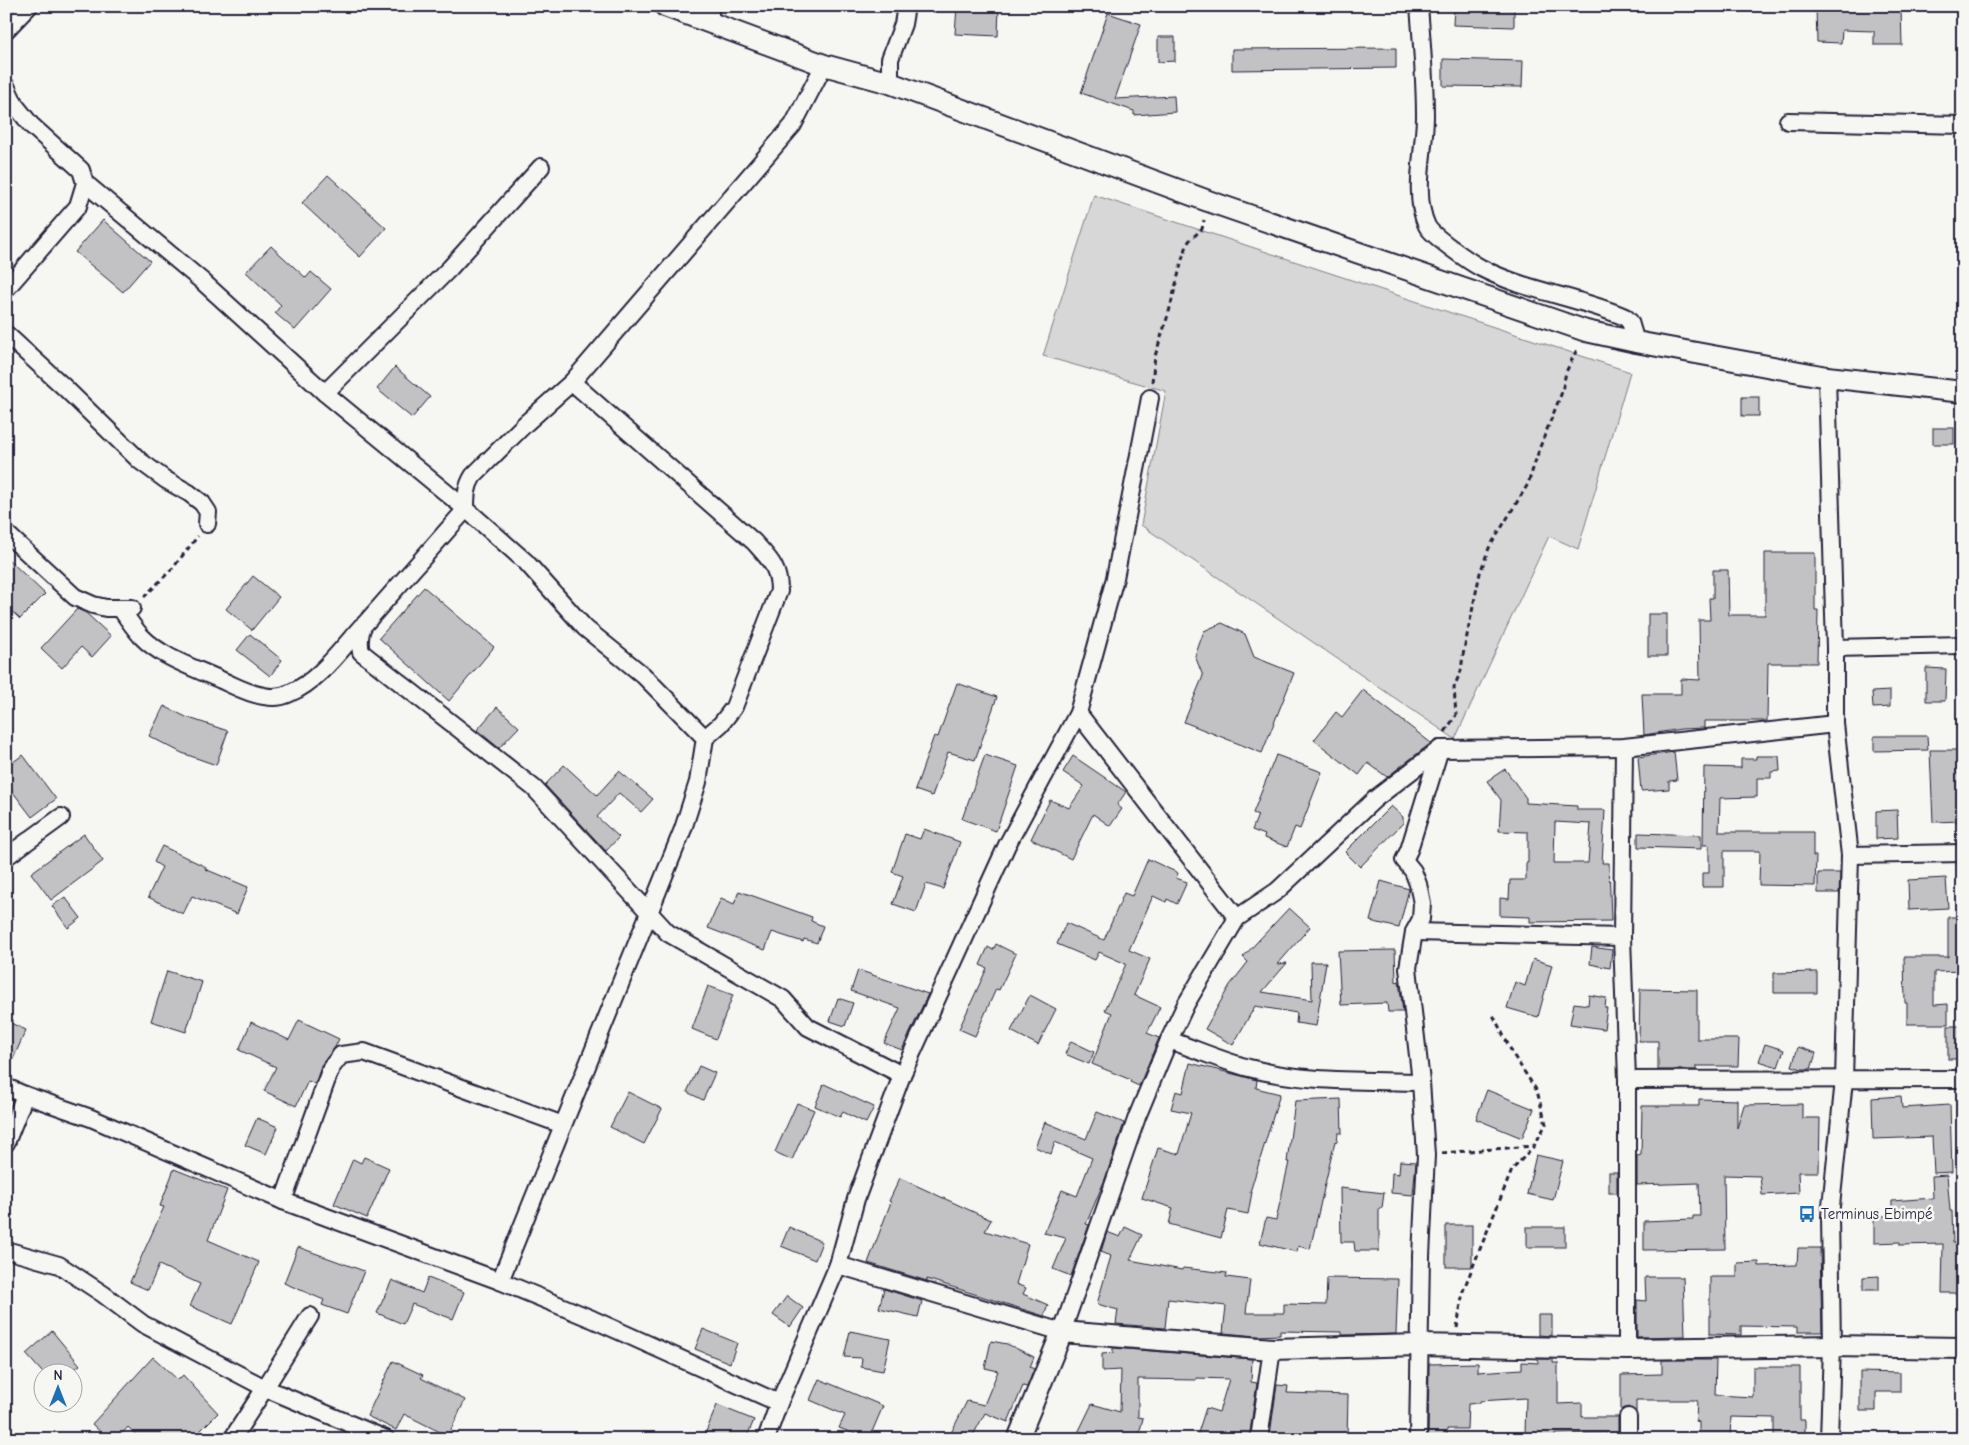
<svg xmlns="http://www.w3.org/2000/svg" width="1969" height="1445" font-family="'Comic Neue',sans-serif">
	<rect width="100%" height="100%" fill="#f6f6f2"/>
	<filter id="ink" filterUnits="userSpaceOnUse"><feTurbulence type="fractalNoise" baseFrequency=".02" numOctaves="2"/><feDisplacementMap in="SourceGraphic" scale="10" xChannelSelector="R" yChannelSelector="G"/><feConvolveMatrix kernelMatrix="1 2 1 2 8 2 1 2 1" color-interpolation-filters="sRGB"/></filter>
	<g filter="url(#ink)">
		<path fill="#d7d7d7" stroke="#7c7c89" d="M1094 195 1630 372 1578 549 1549 536 1455 739 1141 525 1166 391 1043 356Z"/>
		<g fill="#c2c2c4" stroke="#22223b" fill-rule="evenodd">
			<path d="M957 6H999L998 36 955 34Z"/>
			<path d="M1454 6H1514V27L1453 25Z"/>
			<path d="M1816 8 1901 9 1902 45H1874V31L1842 30 1841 43 1817 42Z"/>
			<path d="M1108 13 1141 24 1115 99 1174 96 1175 112 1134 115V111L1081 93Z"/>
			<path d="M1158 37H1175V61L1158 62Z"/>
			<path d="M1396 48V68L1232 70V49Z"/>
			<path d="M1443 59 1523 61 1522 87 1443 86Z"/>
			<path d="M328 175 386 228 360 257 302 203Z"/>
			<path d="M103 220 150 261 123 292 75 252Z"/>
			<path d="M271 246 306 278 311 272 331 289 295 330 275 313 281 305 246 272Z"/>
			<path d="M395 367 430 397 412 418 377 389Z"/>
			<rect x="1742" y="397" width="17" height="19"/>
			<rect x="1933" y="428" width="21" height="16"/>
			<path d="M1765 553H1815V610H1818L1817 663H1768L1767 721H1704V728L1681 729 1644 735 1642 694H1681V679L1700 680 1699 620H1710L1709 598H1713V570H1728L1729 615H1765Z"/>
			<path d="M6 557 45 594 20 619 6 606Z"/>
			<path d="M253 576 279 597 252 630 226 609Z"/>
			<path d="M424 587 494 647 449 701 379 638Z"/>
			<path d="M77 609 86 613 111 636 92 657 81 647 62 668 41 648Z"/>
			<rect x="1648" y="614" width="19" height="42"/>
			<path d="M1222 623 1245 634 1254 657 1294 673 1262 753 1184 722 1203 676 1195 656 1204 631Z"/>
			<path d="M250 634 282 660 270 676 237 650Z"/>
			<path d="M1926 668 1946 669 1945 701H1926Z"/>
			<path d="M957 683 997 697 975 760 948 752 932 796 915 790 934 736 938 737Z"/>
			<path d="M1363 690 1431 743 1387 777 1368 763 1359 775 1314 740 1336 712 1342 717Z"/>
			<path d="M1890 691V707L1873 708 1872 692Z"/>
			<path d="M164 706 186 717 228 731 216 765 182 753 149 736Z"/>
			<path d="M497 707 519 727 499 748 477 730Z"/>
			<path d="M1874 736H1927L1928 750 1874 751Z"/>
			<path d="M1930 750H1963V821L1933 822Z"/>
			<path d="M1674 752 1677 780 1669 781V789L1641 791 1638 757Z"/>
			<path d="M23 755 56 799 32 817 6 783V767Z"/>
			<path d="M985 755 1018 766 996 831 962 819Z"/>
			<path d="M1276 755 1322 772 1300 829 1295 827 1287 847 1264 838 1265 835 1252 830 1258 815 1253 813Z"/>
			<path d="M1073 756 1126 792 1117 805 1122 809 1110 826 1093 814 1071 859 1031 839 1050 800 1069 808 1084 786 1063 772Z"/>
			<path d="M1756 756H1779L1780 771 1771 772V778H1757V797L1720 798 1719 832H1813V856H1816L1815 886 1759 885 1760 851H1724V887H1702V873H1709V845H1703L1704 767 1741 768V759H1756Z"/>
			<path d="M564 765 597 795 619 771 653 799 641 812 619 793 597 817 619 837 606 851 545 785Z"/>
			<path d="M1505 769 1526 798V803L1577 806V810H1605L1602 863H1609L1611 921 1530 922V917L1500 916V898L1509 899 1510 880H1526V863H1528V832L1499 831 1501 800 1487 781ZM1555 822 1591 824 1588 863H1554Z"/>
			<path d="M1391 806 1403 817V823L1360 867 1345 852Z"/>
			<path d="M1897 810 1898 838 1876 839V811Z"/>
			<path d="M924 829 960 842 943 889 926 884 916 912 893 904 903 876 892 872 905 834 920 839Z"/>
			<path d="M1638 833 1701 835V849L1638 847Z"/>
			<path d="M84 834 103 861 51 900 31 873Z"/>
			<path d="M162 846 206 867 205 869 248 887 237 914 192 896 183 914 148 897 162 867 154 862Z"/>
			<path d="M1148 859 1178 873 1176 878 1187 882 1177 904 1167 899 1166 902 1153 896 1129 950 1150 959 1134 995 1160 1007 1147 1033 1159 1038 1139 1086 1130 1082 1131 1080 1092 1064 1112 1013 1105 1010 1126 964 1099 952 1095 960 1057 944 1066 923 1104 940 1124 893 1132 896Z"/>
			<path d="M1818 873H1840L1839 893H1818Z"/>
			<path d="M1946 878 1948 908 1909 910 1908 880Z"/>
			<path d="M1381 881 1409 889 1399 928 1370 921Z"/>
			<path d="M739 891 812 917 811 921 823 926 817 943 804 939 803 942 772 932 765 950 708 928 721 898 734 904Z"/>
			<path d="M65 897 81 918 68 928 52 906Z"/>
			<path d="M1289 908 1310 927 1278 964 1287 963 1262 992 1312 1000 1311 962H1326L1316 1026 1296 1023 1297 1013 1255 1006 1233 1045 1205 1029 1230 985 1248 962 1243 957Z"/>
			<path d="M1948 917H1963V971L1934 972V1005L1948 1004V1024H1907V1003H1905L1904 957H1948Z"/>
			<path d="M996 944 1016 954 999 990 996 989 975 1036 959 1029 987 968 980 965 988 947 993 950Z"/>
			<path d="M1592 947 1612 950 1610 968 1590 964Z"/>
			<path d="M1395 950 1396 982 1399 981 1403 1012H1388L1387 1003 1341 1005 1338 951Z"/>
			<path d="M1533 959 1552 965 1538 1017 1507 1008 1515 982 1525 986Z"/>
			<path d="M858 970 928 994 902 1050 884 1043 900 1008 851 991Z"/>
			<path d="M167 971 202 982 186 1032 151 1021Z"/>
			<path d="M1817 972V993H1774V973Z"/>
			<path d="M708 986 733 995 716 1039 692 1029Z"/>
			<path d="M1640 989 1697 990V1039H1739L1738 1066H1696V1070H1658V1041H1639Z"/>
			<path d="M1030 995 1056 1009 1038 1045 1011 1031Z"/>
			<path d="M1589 995 1606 998 1605 1008H1607L1604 1029 1570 1024 1574 1003 1588 1005Z"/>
			<path d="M838 998 853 1003 845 1026 830 1021Z"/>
			<path d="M299 1020 339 1039 335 1047 322 1064 315 1084 308 1081 296 1106 264 1091 276 1067 239 1050 251 1022 289 1040Z"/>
			<path d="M6 1021 26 1030 6 1075Z"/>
			<rect x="1948" y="1026" width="15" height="33"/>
			<path d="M1071 1041 1094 1052 1089 1064 1065 1054Z"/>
			<path d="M1765 1044 1784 1050 1778 1067 1759 1061Z"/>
			<path d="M1798 1047 1816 1053 1811 1069H1802L1792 1066Z"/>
			<path d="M1190 1063 1257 1080 1256 1088 1280 1094 1250 1192H1252L1248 1214 1228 1210 1221 1238 1169 1224 1173 1208 1142 1198 1158 1148 1179 1154 1191 1113 1171 1109 1176 1091 1183 1093Z"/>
			<path d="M699 1066 715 1073 703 1100 687 1092Z"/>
			<path d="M824 1084 874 1107 866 1123 843 1112 840 1117 815 1106Z"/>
			<path d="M1487 1090 1534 1109 1522 1138 1476 1119Z"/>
			<path d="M628 1092 662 1109 644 1144 610 1127Z"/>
			<path d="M1901 1096 1902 1108 1950 1105 1952 1172 1934 1173 1932 1137 1873 1139 1872 1098Z"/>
			<path d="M1341 1099 1342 1133H1338L1337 1142 1335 1141 1310 1249 1298 1246 1297 1252 1260 1243 1266 1218 1276 1220 1289 1162H1287L1295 1101Z"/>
			<path d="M1699 1099 1737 1100V1128L1744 1105 1802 1104V1118H1820L1819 1172H1798L1799 1193 1762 1195 1760 1176 1724 1175 1725 1249 1644 1250V1221L1693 1219V1216H1700L1699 1183 1637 1185V1156L1641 1155 1642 1106H1699Z"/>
			<path d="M797 1103 814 1110 792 1160 775 1152Z"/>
			<path d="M1097 1112 1124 1123 1105 1179 1086 1224 1089 1225 1071 1276 1053 1269 1066 1238 1044 1233 1062 1190 1077 1196 1092 1158 1055 1142 1051 1154 1035 1147 1045 1122 1086 1139Z"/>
			<path d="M257 1118 278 1127 266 1154 245 1145Z"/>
			<path d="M1536 1155 1563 1161 1553 1200 1527 1194Z"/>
			<path d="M364 1157 389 1168 367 1218 334 1204 353 1159 361 1163Z"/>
			<path d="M1400 1161 1416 1162 1413 1195 1391 1193 1392 1173 1399 1174Z"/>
			<path d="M174 1169 227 1190 208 1240 259 1262 232 1324 190 1306 200 1284 159 1265 148 1290 130 1282 164 1207 160 1206Z"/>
			<rect x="1609" y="1172" width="8" height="21"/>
			<path d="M1947 1175 1950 1211H1952L1953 1243 1963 1244V1293H1942L1943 1244 1900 1245V1242L1874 1243V1216H1892V1201L1933 1198 1932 1176Z"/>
			<path d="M900 1178 991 1220 985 1231 1028 1244 1016 1284 1026 1288 1023 1294 1048 1305 1044 1316 927 1279V1281L868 1263 891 1202 889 1201Z"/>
			<path d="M1340 1188 1384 1193 1382 1208H1379V1251H1355L1354 1242H1341Z"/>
			<rect x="1446" y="1225" width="26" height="42"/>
			<path d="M789 1227 822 1242 815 1260 781 1246Z"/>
			<path d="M1125 1227 1142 1235 1130 1260 1182 1270 1183 1268 1227 1273 1226 1277 1250 1280 1246 1313H1284V1304L1326 1305 1327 1278 1398 1279 1396 1334 1342 1335V1332L1280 1331V1335L1257 1336 1223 1333 1226 1306 1168 1299 1165 1328 1116 1324 1118 1310 1097 1304 1111 1256 1101 1252 1107 1232 1120 1237Z"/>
			<rect x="1527" y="1227" width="38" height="20"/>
			<path d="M298 1247 364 1271 347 1314 322 1305 324 1300 284 1283Z"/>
			<path d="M1798 1248H1820L1822 1332H1797V1327L1741 1326V1335L1710 1334V1277H1737V1263L1759 1262V1266L1797 1265Z"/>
			<path d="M1879 1276V1290H1863V1277Z"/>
			<path d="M1645 1277H1683L1685 1336 1637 1337V1300L1646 1301Z"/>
			<path d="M428 1278 464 1292 453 1319 412 1304 403 1324 377 1313 392 1280 422 1293Z"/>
			<path d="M884 1289 922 1301 918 1317 879 1308Z"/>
			<path d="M787 1296 803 1308 790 1327 773 1315Z"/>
			<path d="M1538 1315H1552V1336L1538 1335Z"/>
			<path d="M703 1329 737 1343 730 1363 695 1349Z"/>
			<path d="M52 1331 80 1365 70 1372H42L26 1354Z"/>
			<path d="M850 1331 890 1339 883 1371 861 1367 862 1358 844 1357Z"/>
			<path d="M991 1341 1007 1344 1034 1357 1030 1367 1034 1369 1027 1387 1023 1386 1008 1422 985 1413 971 1439H948L967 1401 984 1405 998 1371 985 1368Z"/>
			<path d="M1113 1348 1252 1359 1251 1382 1257 1383 1249 1439H1196L1206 1408 1219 1412 1229 1379 1196 1378V1380L1138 1379V1417L1143 1418 1138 1439H1075L1092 1404 1120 1412 1121 1370 1102 1371V1354L1113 1353Z"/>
			<path d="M153 1357 178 1380 183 1375 218 1413 192 1439H140L128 1427 117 1439H108L92 1424Z"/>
			<path d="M1538 1359H1553V1363H1558V1404L1582 1403V1417H1618V1439H1608L1606 1433 1555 1434V1439H1532L1533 1434H1525L1526 1398 1480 1401V1403L1468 1404 1467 1429H1447V1439H1428L1429 1364 1478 1363V1372L1522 1369V1362L1538 1363Z"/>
			<path d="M1662 1360H1716L1715 1395 1753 1397V1367H1800V1420H1805V1439H1774V1418L1731 1417 1730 1439H1699V1422L1696 1421 1697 1400H1636V1412L1628 1407 1621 1410V1375L1662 1374Z"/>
			<path d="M393 1361 423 1375 421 1378 465 1400 448 1436 404 1414 396 1430 367 1416Z"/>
			<path d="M1860 1372 1900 1373V1392H1876V1411H1860Z"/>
			<path d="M819 1379 883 1406 869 1439 839 1428 845 1415 810 1400Z"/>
			<path d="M1277 1385 1288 1386 1287 1393 1348 1395 1347 1439H1300L1270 1435Z"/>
			<path d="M717 1405 754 1420 746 1439H703Z"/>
		</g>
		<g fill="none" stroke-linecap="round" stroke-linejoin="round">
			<g stroke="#22223b" stroke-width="20">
				<g id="minor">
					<path d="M710 6V24"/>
					<path d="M1419 6C1422 43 1425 80 1425 116 1425 149 1412 195 1427 226 1432 236 1470 262 1481 268 1526 291 1578 297 1625 317L1630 322 1636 342"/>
					<path d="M6 30 29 6"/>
					<path d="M824 65 793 125 572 382 525 424 473 476C466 487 466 497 466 509L363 626C359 635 359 643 361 652L534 788 668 933 783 999 808 1027 902 1075"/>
					<path d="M890 83V59L903 24 906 6"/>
					<path d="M6 86 15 105 31 125 81 170 85 183 78 206 6 289"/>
					<path d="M1788 121 1963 125"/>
					<path d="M85 183 202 281 325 393 466 509 526 562 585 628 643 675 705 738"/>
					<path d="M6 334 64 387 140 461 166 480 189 493 202 503 208 512 207 524"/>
					<path d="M1827 377 1835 648V724L1850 855 1844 1080 1830 1216 1832 1346 1829 1439"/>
					<path d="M325 393 450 268 541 167"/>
					<path d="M6 533 75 597 93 605 106 608H132"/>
					<path d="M121 609C127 618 134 628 141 636 162 658 195 668 221 680 235 686 248 694 264 696 273 698 282 697 290 693 318 682 342 648 362 626"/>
					<path d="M1835 648 1963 645"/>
					<path d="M1078 713 1237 918"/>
					<path d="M1624 747 1622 937 1627 1080V1349"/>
					<path d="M1850 855 1963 853"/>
					<path d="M6 857 61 817"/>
					<path d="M1414 932 1622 937"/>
					<path d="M1169 1040C1195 1049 1222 1061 1249 1068 1304 1083 1365 1080 1421 1082"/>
					<path d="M1627 1080 1963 1079"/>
					<path d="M6 1087 25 1095 6 1143"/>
					<path d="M25 1095 91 1118 283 1201 500 1281 592 1319 779 1403"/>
					<path d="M283 1201 331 1068 341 1055 364 1052 563 1125"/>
					<path d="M6 1250 59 1265 103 1294 143 1324 265 1388 310 1316"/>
					<path d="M838 1265 1062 1332 1137 1117 1169 1040 1186 1004 1237 918 1277 891 1375 799 1440 749 1624 747 1835 724"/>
					<path d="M500 1281 683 829 698 782 705 738 721 724 734 707 779 591C779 567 769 559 754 542L572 382"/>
					<path d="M1628 1417V1439"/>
					<path d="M232 1439 265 1388 386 1439"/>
					<path d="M766 1439 779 1403 838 1265 856 1199 902 1075 1007 845 1078 713 1115 578 1150 398"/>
					<path d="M1259 1439 1272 1349"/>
					<path d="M1418 1439 1421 1256 1426 1155 1421 1082 1408 968 1414 932 1421 919 1422 903 1418 884 1413 871 1404 860 1409 850 1440 749"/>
				</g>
			</g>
			<g stroke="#22223b" stroke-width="24">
				<g id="tertiary">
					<path d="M665 6 824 65 890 83 1208 201 1586 331 1636 342 1827 377 1963 392"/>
					<path d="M1018 1439 1062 1332 1272 1349 1419 1345 1627 1349 1832 1346 1963 1348"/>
				</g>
			</g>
			<g stroke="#22223b" stroke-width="3" stroke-dasharray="5 4" stroke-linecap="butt">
				<path d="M1152 382 1155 356 1169 312 1183 256 1189 241 1202 229 1204 220"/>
				<path d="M144 597 172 569 198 536"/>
				<path d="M1445 732 1456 715 1454 687 1461 671 1463 655 1480 573 1489 548 1528 484 1540 447 1562 392 1566 372 1578 347"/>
				<path d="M1442 1153 1533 1146"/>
				<path d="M1457 1328 1463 1291 1512 1170 1534 1146 1546 1124 1537 1091 1514 1056 1492 1013"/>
			</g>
			<use href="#minor" stroke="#f6f6f2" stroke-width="16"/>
			<use href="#tertiary" stroke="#f6f6f2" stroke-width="20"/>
		</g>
	</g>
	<defs>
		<g id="bus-bare" transform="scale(1.35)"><path d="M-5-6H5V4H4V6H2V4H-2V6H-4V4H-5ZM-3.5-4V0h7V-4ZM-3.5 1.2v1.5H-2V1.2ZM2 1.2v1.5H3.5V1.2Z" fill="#1f6fb2" stroke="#f6f6f2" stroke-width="2.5" paint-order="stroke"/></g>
	</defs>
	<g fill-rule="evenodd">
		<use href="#bus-bare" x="1807" y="1214"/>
	</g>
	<g text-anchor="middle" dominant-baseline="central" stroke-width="5" stroke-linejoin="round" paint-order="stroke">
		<g font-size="15" fill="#22223b" stroke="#f6f6f2" text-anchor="start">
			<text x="1821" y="1214">Terminus Ebimpé</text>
		</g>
	</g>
	<rect width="1969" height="1445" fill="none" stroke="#f6f6f2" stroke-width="25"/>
	<rect x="12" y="12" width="1944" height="1420" fill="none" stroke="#22223b" stroke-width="2" filter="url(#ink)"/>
	<g transform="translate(58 1388)"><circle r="24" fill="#f6f6f2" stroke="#a1a1a9"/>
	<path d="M0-4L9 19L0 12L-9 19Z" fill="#1f6fb2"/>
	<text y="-8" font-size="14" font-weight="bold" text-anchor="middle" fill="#22223b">N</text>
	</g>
</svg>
